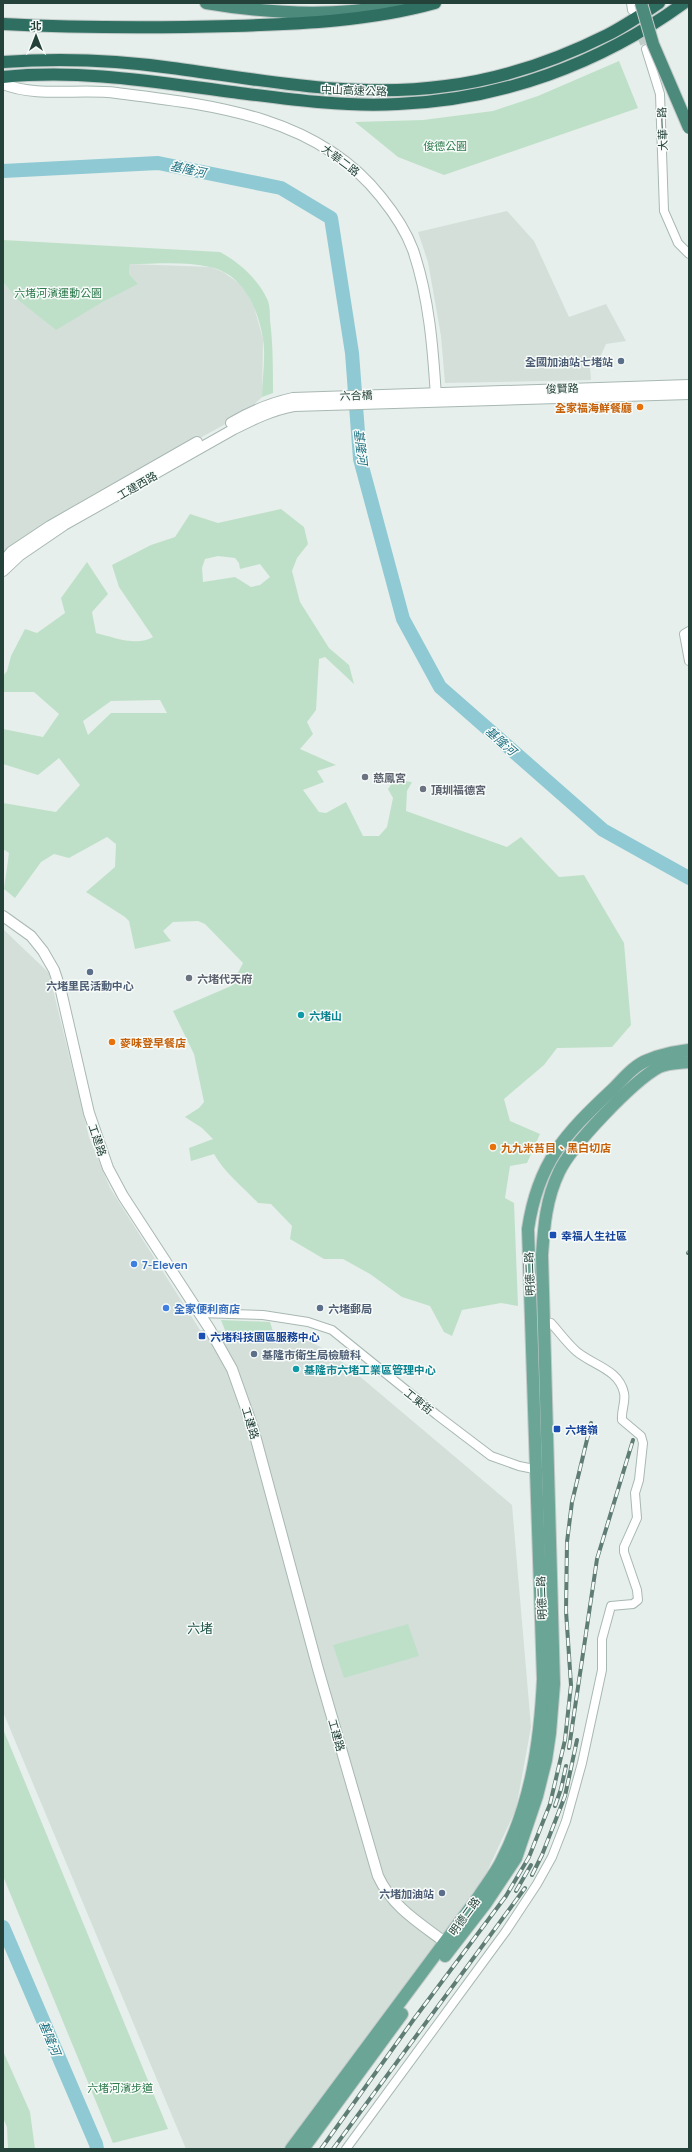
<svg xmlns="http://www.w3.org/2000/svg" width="692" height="2152" font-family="Manrope,'Noto Sans TC',sans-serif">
	<rect width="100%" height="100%" fill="#e6efeb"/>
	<g fill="#d4dfda">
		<path d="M507 211 534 241 569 317 606 304 626 341 606 344 598 362 590 367 591 380 445 383 441 336 428 262 418 232Z"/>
		<path d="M130 264 211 267 223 272 240 284 246 291 254 307 263 339 262 397 246 412 222 426 57 516 3 555V282L17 299 101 303 137 284 129 274Z"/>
		<path d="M3 929 49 973 89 1137 110 1188 200 1330 293 1333 332 1353 512 1505 531 1727 516 1809 485 1876 284 2149H186L3 1712Z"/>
	</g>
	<g fill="#bfe0c8" fill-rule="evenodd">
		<path d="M619 61 638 108 444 175 398 157 355 122 423 120 493 111 538 96Z"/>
		<path d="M3 240 220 252C239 262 259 280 268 301 270 307 270 314 270 320 273 344 273 368 273 393L262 397C262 379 266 357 263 339 258 308 243 274 210 267 185 261 155 264 130 264L129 274 138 284 101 303 56 330 17 299 3 282Z"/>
		<path d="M281 509 304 527 308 544 297 558 292 571 300 602 329 648 349 665 354 684 325 657 319 659 316 710 307 722 313 734 300 749 336 765 317 771 324 782 303 790 319 812 326 813 346 802 363 836H379L387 827 393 798 388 789 394 780 412 782 407 791 406 811 507 847 521 837 559 877 584 875 624 943 631 1025 612 1047 557 1048 544 1065 504 1099 510 1121 540 1134 527 1163 510 1166 505 1198 514 1203 518 1306 501 1303 462 1310 452 1336 444 1332 430 1306 402 1297 370 1274 343 1259H324L290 1239 292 1226 271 1204 258 1203C243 1187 224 1172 214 1154L191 1161 189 1148 213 1139 202 1128 185 1117 199 1108 204 1102 194 1054 173 1011 231 986 243 963 205 924 198 921 173 922 163 931 171 941 135 949 129 921 125 917 86 892 115 867 116 844 107 837 69 858 54 854 41 862 15 898 4 889 9 853 3 849V803L56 812 80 785 59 758 38 775 3 764V729L43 737 59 714 34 692H3V676L7 671 11 656 25 629 37 633 65 613 61 598 87 562 108 594 92 612 96 633C113 637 137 647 153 637L119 587 112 565 151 545 175 537 190 514 218 523ZM218 556 235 558 239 563 240 569 260 564 270 577 260 585 251 587 235 577 203 582 202 568 205 559ZM160 700 167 713H111L88 735 83 721 111 701Z"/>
		<path d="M221 1320 270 1322 274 1335 228 1338Z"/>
		<path d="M408 1624 419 1656 344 1678 333 1645Z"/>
		<path d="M3 1729 20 1770 168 2129 113 2143 3 1876Z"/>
		<path d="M3 2051 30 2112 35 2149H8L7 2127 3 2118Z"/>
	</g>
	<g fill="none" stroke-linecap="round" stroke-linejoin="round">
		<g stroke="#8ec9d4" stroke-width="14">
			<path d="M3 171 158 163 281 188 331 218 352 353 360 459 403 619 440 687 603 830 689 878"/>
			<path d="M3 1927 96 2144 97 2149"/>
		</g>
		<path stroke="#bfccc8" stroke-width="8" stroke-dasharray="8 4" stroke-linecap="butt" d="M633 14 646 49"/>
		<g stroke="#a8b8b2" stroke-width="10">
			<g id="minor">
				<path d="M631 3 632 10"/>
				<path d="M646 49 660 94 664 211 678 243 689 254"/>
				<path d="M689 631 684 634 689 661"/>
				<path d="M199 1313 263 1315 308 1322 332 1330 437 1415 491 1456 519 1466 539 1470"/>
				<path d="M346 2149 506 1931 537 1884 552 1857 566 1821 582 1763 602 1670V1639L611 1606 633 1604 638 1600 637 1590 624 1552V1547L637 1518 635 1493 639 1480 643 1443 641 1436 622 1420C621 1410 626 1402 624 1393 619 1369 592 1365 576 1351 567 1343 559 1332 551 1323"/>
			</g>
		</g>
		<g stroke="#a8b8b2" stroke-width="12">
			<g id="tertiary">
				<path d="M3 84C38 98 80 88 117 93 213 105 317 116 381 197 394 213 406 231 413 250 429 297 433 348 436 397"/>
				<path d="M231 423C251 411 271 403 293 398L689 385"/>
				<path d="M3 562 11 552 50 526 197 442"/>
				<path d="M3 571 20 555 64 525 234 429C254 419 272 410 294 406L689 394"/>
				<path d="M3 916 31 936 43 951 54 970 61 991 89 1113 108 1168 123 1196 209 1328 232 1369 253 1428 318 1669 378 1876C393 1909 423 1925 450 1946"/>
			</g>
		</g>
		<g stroke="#c2cac8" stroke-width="14">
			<g id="primary">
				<path d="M445 1956 486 1903 516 1858 537 1796 546 1760 550 1733 554 1684 542 1255C544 1226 546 1199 559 1172 571 1146 633 1081 659 1067 668 1063 679 1063 689 1062"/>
				<path d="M291 2149 479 1896C486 1885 495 1874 501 1862 531 1804 540 1743 543 1679L528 1229C538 1162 565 1134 613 1089 623 1079 634 1065 648 1060 661 1054 675 1052 689 1050"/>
				<path d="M303 2149 402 2014"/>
			</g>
		</g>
		<g stroke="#c2cac8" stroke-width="14">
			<path id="trunk" d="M206 3C271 14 339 18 404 3"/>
		</g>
		<g stroke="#c2cac8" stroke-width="14">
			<g id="motorway">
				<path d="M3 24C80 28 157 28 233 26 301 24 370 21 435 3"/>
				<path d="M3 62C60 58 116 60 172 68 263 80 354 99 446 86 502 79 557 60 607 35 625 26 642 14 659 3"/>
				<path d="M3 77C81 69 155 82 232 92 287 99 342 107 398 104 501 100 600 64 684 3"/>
			</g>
		</g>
		<use href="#minor" stroke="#fff" stroke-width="8"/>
		<use href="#tertiary" stroke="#fff" stroke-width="10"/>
		<use href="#primary" stroke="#6aa596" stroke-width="12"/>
		<use href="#trunk" stroke="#4c8a7c" stroke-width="12"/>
		<use href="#motorway" stroke="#2f6f62" stroke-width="12"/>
		<g stroke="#5f7d75" stroke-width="4">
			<g id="rail">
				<path d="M688 1253 689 1252"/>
				<path d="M569 1748 597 1559 633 1440"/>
				<path d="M555 1806 561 1789 566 1766"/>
				<path d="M532 1875 542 1855 565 1796 577 1740"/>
				<path d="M516 1891 531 1865"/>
				<path d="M321 2149 414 2019 506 1896 529 1857 550 1804 565 1740 571 1685 566 1611 567 1542 572 1502 591 1423"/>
				<path d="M333 2149 525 1888"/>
			</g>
		</g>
		<use href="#rail" stroke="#f7fbf9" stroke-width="2.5" stroke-dasharray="8" stroke-linecap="butt"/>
		<g stroke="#c2cac8" stroke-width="14" stroke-linecap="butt">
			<path id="trunk-bridge" d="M641 3 653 44 689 128"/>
		</g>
		<use href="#trunk-bridge" stroke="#4c8a7c" stroke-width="12"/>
	</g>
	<g fill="#5c6f8a" stroke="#f7fbf9" stroke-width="1.5">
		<circle cx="621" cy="361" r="4"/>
		<circle cx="90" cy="972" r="4"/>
		<circle cx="320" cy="1308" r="4"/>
		<circle cx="254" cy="1354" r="4"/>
		<circle cx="442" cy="1893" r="4"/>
	</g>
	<g fill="#e8710a" stroke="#f7fbf9" stroke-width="1.5">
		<circle cx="640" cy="407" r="4"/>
		<circle cx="112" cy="1042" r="4"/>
		<circle cx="493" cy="1147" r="4"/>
	</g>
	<g fill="#6b7280" stroke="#f7fbf9" stroke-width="1.5">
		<circle cx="365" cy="777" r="4"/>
		<circle cx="423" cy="789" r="4"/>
		<circle cx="189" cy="978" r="4"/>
	</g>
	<g fill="#0f9aa8" stroke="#f7fbf9" stroke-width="1.5">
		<circle cx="301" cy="1015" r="4"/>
		<circle cx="296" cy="1369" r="4"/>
	</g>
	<g fill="#1a4fb4" stroke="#f7fbf9" stroke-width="1.5">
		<rect x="549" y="1231" width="8" height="8" rx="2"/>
		<rect x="198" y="1332" width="8" height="8" rx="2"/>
		<rect x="553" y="1425" width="8" height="8" rx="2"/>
	</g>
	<g fill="#3f7fe0" stroke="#f7fbf9" stroke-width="1.5">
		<circle cx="134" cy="1264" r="4"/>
		<circle cx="166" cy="1308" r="4"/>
	</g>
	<g text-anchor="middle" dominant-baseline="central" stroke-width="3" stroke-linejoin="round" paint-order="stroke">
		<g font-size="11" fill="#24423a" stroke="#f7fbf9">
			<text transform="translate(354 90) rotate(2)">中山高速公路</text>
			<text transform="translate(662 129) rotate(-92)">大華一路</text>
			<text transform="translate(341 160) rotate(37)">大華二路</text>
			<text transform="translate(562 388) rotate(-2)">俊賢路</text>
			<text transform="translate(356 395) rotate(-2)">六合橋</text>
			<text transform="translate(137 485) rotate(-30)">工建西路</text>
			<text transform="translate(98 1140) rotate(71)">工建路</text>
			<text transform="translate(529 1274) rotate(-92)">明德二路</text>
			<text transform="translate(419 1401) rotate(39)">工東街</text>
			<text transform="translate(251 1423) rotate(73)">工建路</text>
			<text transform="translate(541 1598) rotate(-92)">明德二路</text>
			<text transform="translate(337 1735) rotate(74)">工建路</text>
			<text transform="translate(464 1916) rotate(-54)">明德二路</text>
		</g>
		<g font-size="11" fill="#2d7a4b" stroke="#f7fbf9">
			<text x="445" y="145">俊德公園</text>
			<text x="58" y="292">六堵河濱運動公園</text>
			<text x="120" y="2087">六堵河濱步道</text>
		</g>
		<g font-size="11" font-weight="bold" fill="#4e5e75" stroke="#f7fbf9" text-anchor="end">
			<text x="613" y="361">全國加油站七堵站</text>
			<text x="90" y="985" text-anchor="middle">六堵里民活動中心</text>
			<text x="328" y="1308" text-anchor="start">六堵郵局</text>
			<text x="262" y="1354" text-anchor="start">基隆市衛生局檢驗科</text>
			<text x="434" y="1893">六堵加油站</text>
		</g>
		<g font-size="11" font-weight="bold" fill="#c56008" stroke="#f7fbf9" text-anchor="start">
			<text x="632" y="407" text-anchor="end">全家福海鮮餐廳</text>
			<text x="120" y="1042">麥味登早餐店</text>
			<text x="501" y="1147">九九米苔目、黑白切店</text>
		</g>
		<g font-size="11" font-weight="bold" fill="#5b616d" stroke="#f7fbf9" text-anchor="start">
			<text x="373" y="777">慈鳳宮</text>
			<text x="431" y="789">頂圳福德宮</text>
			<text x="197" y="978">六堵代天府</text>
		</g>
		<g font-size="11" font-weight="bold" fill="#0d838f" stroke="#f7fbf9" text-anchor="start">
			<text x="309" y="1015">六堵山</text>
			<text x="304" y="1369">基隆市六堵工業區管理中心</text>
		</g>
		<g font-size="11" font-weight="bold" fill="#164399" stroke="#f7fbf9" text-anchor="start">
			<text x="561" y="1235">幸福人生社區</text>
			<text x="210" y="1336">六堵科技園區服務中心</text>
			<text x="565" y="1429">六堵嶺</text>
		</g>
		<g font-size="11" font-weight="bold" fill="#366cbe" stroke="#f7fbf9" text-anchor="start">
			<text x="142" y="1264">7-Eleven</text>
			<text x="174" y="1308">全家便利商店</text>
		</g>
		<g font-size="12" font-style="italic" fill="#1c6f80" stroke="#f7fbf9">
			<text transform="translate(188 169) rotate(12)">基隆河</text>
			<text transform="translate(361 447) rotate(83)">基隆河</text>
			<text transform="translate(501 741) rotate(41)">基隆河</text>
			<text transform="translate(50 2038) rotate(67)">基隆河</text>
		</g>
		<g font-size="13" fill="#1f5548" stroke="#f7fbf9">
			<text x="200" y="1628">六堵</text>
		</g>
	</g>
	<rect width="692" height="2152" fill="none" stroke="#24423a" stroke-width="8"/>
	<g transform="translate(36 36)" stroke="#f7fbf9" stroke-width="3" paint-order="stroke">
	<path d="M0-3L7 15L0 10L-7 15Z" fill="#24423a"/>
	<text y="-6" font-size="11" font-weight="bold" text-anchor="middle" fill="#24423a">北</text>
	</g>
</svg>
